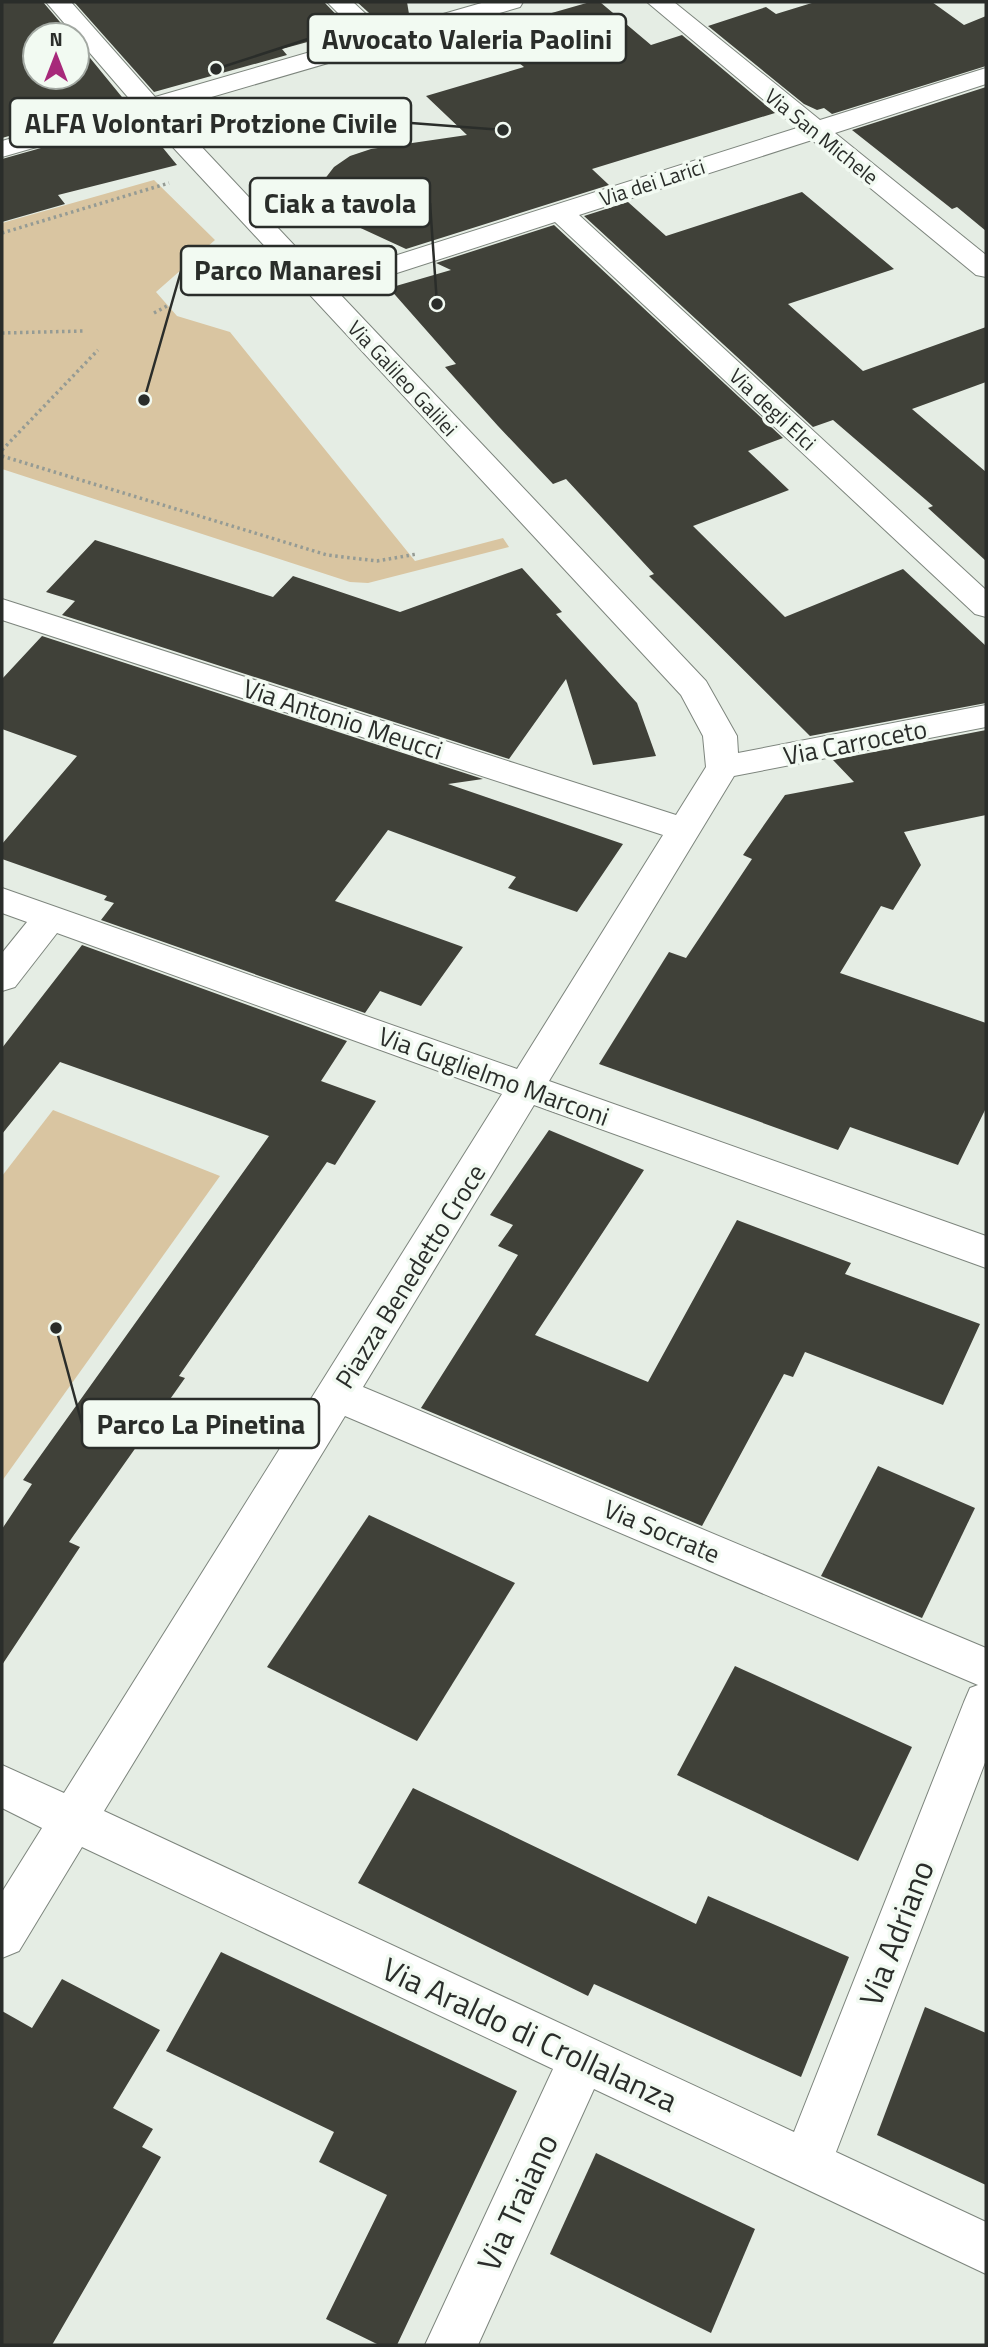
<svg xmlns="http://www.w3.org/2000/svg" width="988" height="2347" font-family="'Titillium Web',sans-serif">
	<rect width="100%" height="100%" fill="#e5ede4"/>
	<g fill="#d9c5a1">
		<path d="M154 180 215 240 156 292 177 316 230 332 415 561 503 538 509 547 368 583 350 582 2 469V223Z"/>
		<path d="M53 1110 220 1176 2 1481V1176Z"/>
	</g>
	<g fill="#404139">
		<path d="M2 2H43L71 35H35V77H77V42L126 102 2 138Z"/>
		<path d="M74 2H324L351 30 282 49 287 55 154 92Z"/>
		<path d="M357 2H407L409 14 379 22Z"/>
		<path d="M590 2H600L651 45 682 35 775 113 592 169 609 185 406 249 341 219 327 207 322 193 324 180 334 167 350 156 371 149 467 135 426 96 524 67 482 33Z"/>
		<path d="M815 2H932L964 25 986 16V66L832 114 824 108 817 110 804 104 708 26 766 7 776 14Z"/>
		<path d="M986 87V231L957 207 952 209 852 130Z"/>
		<path d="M140 120 177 165 58 195 65 204 2 222V159Z"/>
		<path d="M802 192 894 269 788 304 863 371 986 327V382L912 409 986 472V561L928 508 933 506 833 420 813 427 584 216 628 202 666 236Z"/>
		<path d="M554 225 783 438 748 451 789 490 693 526 785 617 903 569 986 646V703L810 736 649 576 654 574 566 479 553 484 498 426 445 367 456 364 389 288 451 270 436 263Z"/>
		<path d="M95 540 273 597 293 576 400 612 522 568 562 612 556 614 637 703 656 756 593 765 566 679 509 759 62 615 75 601 46 592Z"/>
		<path d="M42 636 483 779 448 784 623 844 577 912 508 888 516 877 388 830 335 901 463 947 421 1006 380 991 365 1013 101 920 114 903 104 900 107 896 2 859V844L77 756 2 729V679Z"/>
		<path d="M986 730V815L904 832 921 865 893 910 881 906 840 973 986 1023V1108L958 1165 850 1127 838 1150 599 1064 669 952 686 958 752 859 743 855 785 795 854 782 833 760Z"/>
		<path d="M82 945 347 1041 321 1081 376 1101 335 1165 327 1162 179 1376 185 1378 69 1542 80 1547 2 1665V1529L32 1484 23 1480 269 1136 60 1062 2 1134V1048Z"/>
		<path d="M549 1130 644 1170 535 1335 648 1382 737 1220 851 1263 845 1274 980 1324 943 1405 805 1352 793 1377 784 1374 702 1526 421 1408 518 1255 498 1246 513 1225 490 1215Z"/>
		<path d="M878 1466 975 1508 922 1618 821 1576Z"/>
		<path d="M369 1515 515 1583 417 1741 267 1667Z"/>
		<path d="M735 1666 912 1747 858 1861 677 1775Z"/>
		<path d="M413 1788 696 1924 708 1896 849 1957 801 2077 594 1984 588 1996 358 1883Z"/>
		<path d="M221 1952 517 2091 397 2345H379L326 2319 387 2195 319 2162 334 2132 166 2051Z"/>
		<path d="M62 1979 160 2030 113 2108 153 2129 142 2147 161 2157 52 2345H2V2011L32 2028Z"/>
		<path d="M925 2007 986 2033V2185L877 2135Z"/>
		<path d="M596 2153 755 2229 711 2333 550 2254Z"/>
	</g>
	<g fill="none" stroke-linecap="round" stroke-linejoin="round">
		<g stroke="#7d857d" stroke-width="2">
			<path id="minor" d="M46 2H71L155 97 362 37 327 2H353L384 31 485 2H523L520 7 167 110 325 278 797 128 647 2H674L820 120 986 68V84L835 133 986 255V277L976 275 812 140 579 215 986 590V617L975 614 555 222 338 292 706 681 737 736 738 753 986 705V727L734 776 549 1081 986 1236V1268L534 1105 363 1387 986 1648V1760L836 2152 986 2222V2274L594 2089 478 2345H425L553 2069 82 1847 19 1951 2 1958V1892L42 1828 2 1808V1765L64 1793 502 1094 57 933 15 987 2 991V953L27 922 2 913V888L517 1069 663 835 2 620V599L676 815 706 767 703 736 681 695 144 116 2 157V141L133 103ZM345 1416 978 1685 970 1688 964 1702 794 2132 104 1811Z"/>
		</g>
		<g stroke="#959b94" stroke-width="3.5" stroke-dasharray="2.5 3.5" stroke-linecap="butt">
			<path d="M2 233 169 183"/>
			<path d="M154 313 167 306"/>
			<path d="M2 333 84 331"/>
			<path d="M2 450 98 350"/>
			<path d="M2 456 327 555 377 561 417 554"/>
		</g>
		<use href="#minor" fill="#fff" fill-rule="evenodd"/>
	</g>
	<g text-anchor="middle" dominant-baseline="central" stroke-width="7" stroke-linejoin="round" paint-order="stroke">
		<g font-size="21" fill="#2a2d2a" stroke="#f2faf2">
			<text transform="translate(822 136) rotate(39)">Via San Michele</text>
			<text transform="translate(652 182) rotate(-18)">Via dei Larici</text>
			<text transform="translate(403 378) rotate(47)">Via Galileo Galilei</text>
			<text transform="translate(773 409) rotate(43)">Via degli Elci</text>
		</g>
		<g font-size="26" fill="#2a2d2a" stroke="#f2faf2">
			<text transform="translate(343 719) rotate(18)">Via Antonio Meucci</text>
			<text transform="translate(855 742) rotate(-11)">Via Carroceto</text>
			<text transform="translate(494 1076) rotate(20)">Via Guglielmo Marconi</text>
			<text transform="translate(410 1276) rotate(-58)">Piazza Benedetto Croce</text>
			<text transform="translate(662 1531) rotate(23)">Via Socrate</text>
		</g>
		<g font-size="32" fill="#2a2d2a" stroke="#f2faf2">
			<text transform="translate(896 1933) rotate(-69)">Via Adriano</text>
			<text transform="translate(530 2034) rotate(25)">Via Araldo di Crollalanza</text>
			<text transform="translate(517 2202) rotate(-65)">Via Traiano</text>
		</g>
	</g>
	<path fill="none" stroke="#2a2d2a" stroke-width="2.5" d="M216 69L308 39M503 130L411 123M437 304L430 203M144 400L181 271M56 1328L82 1424"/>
	<g fill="#2a2d2a" stroke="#f2faf2" stroke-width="2.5">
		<circle cx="216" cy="69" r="7"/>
		<circle cx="503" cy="130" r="7"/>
		<circle cx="437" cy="304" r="7"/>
		<circle cx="144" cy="400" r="7"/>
		<circle cx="56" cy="1328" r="7"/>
	</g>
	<g fill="#f2faf2" stroke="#2a2d2a" stroke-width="2.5">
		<rect x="308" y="14" width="318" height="49" rx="7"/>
		<rect x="10" y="98" width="401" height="49" rx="7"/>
		<rect x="250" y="178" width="180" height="49" rx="7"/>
		<rect x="181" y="246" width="215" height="49" rx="7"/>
		<rect x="82" y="1399" width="237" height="49" rx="7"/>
	</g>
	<g font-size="28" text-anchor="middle" font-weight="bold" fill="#2a2d2a">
		<text x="467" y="49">Avvocato Valeria Paolini</text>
		<text x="211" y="133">ALFA Volontari Protzione Civile</text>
		<text x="340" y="213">Ciak a tavola</text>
		<text x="288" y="280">Parco Manaresi</text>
		<text x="201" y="1434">Parco La Pinetina</text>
	</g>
	<rect width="988" height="2347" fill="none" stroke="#2a2d2a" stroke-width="7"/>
	<g transform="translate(56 56)"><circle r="33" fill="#f2faf2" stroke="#a2a8a2" stroke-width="2"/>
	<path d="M0-5L12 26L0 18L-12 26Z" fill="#a7297a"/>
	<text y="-10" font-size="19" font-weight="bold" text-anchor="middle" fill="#2a2d2a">N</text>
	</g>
</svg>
